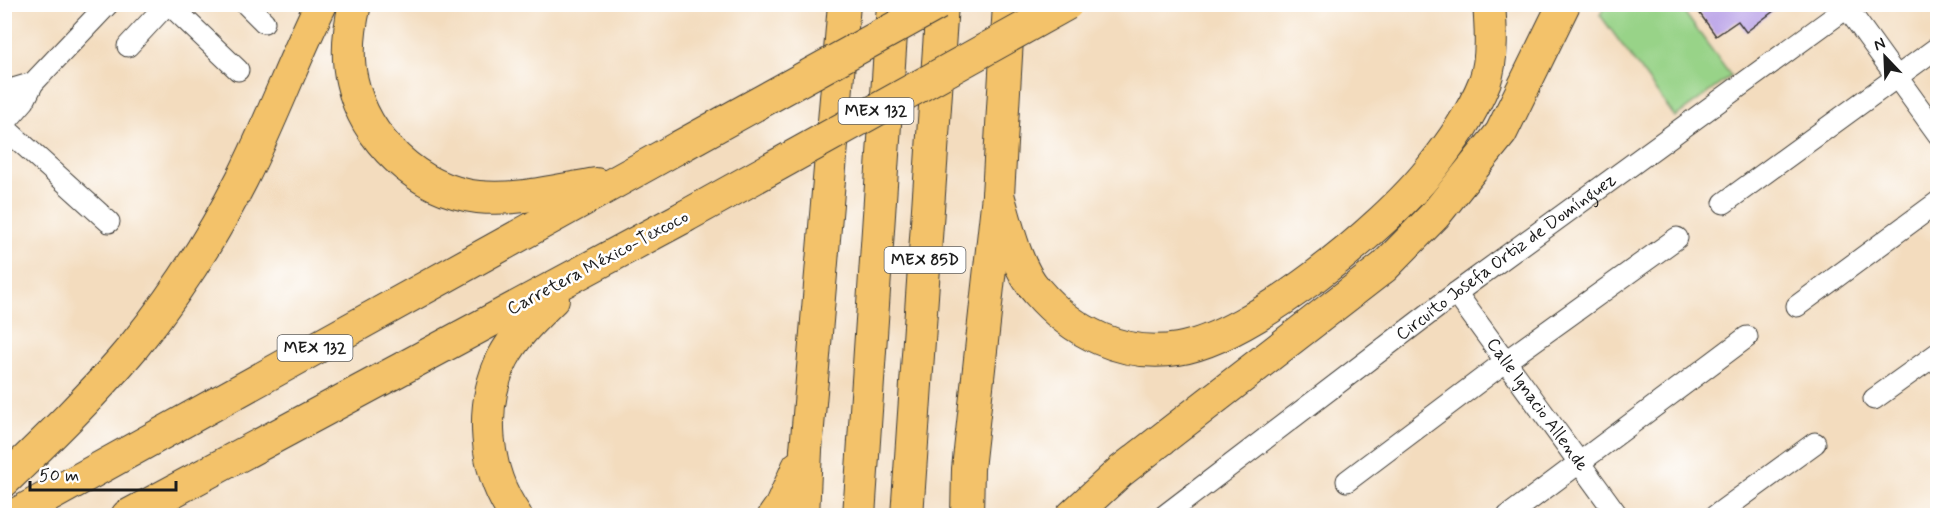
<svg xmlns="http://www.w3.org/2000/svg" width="1942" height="520" font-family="Mynerve,sans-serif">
	<rect width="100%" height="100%" fill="#fff"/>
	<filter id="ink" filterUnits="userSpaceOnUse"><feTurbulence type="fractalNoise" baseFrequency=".0167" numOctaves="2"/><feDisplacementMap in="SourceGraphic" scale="12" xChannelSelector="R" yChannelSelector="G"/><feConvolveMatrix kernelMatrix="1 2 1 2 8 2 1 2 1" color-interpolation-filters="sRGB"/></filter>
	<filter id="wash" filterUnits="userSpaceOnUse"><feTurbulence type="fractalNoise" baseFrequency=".008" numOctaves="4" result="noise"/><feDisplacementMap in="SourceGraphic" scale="24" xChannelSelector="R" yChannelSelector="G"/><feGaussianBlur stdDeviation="1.35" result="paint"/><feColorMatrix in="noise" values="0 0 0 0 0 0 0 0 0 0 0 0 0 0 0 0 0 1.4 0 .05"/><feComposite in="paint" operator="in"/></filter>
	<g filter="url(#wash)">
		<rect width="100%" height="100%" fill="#f3dcbe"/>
		<path fill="#98d388" stroke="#5a7852" stroke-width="1.5" d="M1606 4 1679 5 1731 76 1675 117 1600 15Z"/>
		<g id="blocks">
			<path fill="#baa3e7" d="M1693 4H1783L1746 32 1738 21 1716 36Z"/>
		</g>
	</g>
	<g filter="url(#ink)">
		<use href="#blocks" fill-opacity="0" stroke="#3c3934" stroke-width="1.5"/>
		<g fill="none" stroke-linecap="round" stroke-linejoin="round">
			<g stroke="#3c3934" stroke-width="23">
				<g id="minor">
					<path d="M169 4 238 70"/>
					<path d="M246 4 264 22"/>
					<path d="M1847 8 1938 134"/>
					<path d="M128 46 167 4"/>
					<path d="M4 95 13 89 33 83"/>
					<path d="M4 124 24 101 33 83 108 4"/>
					<path d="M4 127 109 222"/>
					<path d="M1724 203 1938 47"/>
					<path id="s1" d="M1456 293 1618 516"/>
					<path d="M1797 306 1938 202"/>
					<path d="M1874 399 1938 353"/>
					<path d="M1347 481 1506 361 1677 238"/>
					<path id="s2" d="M1164 516 1456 293 1852 4"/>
					<path d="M1508 516 1747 337"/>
					<path d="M1715 516 1815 443"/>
				</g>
			</g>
			<g stroke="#3c3934" stroke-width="34">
				<g id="highway">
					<path d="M355 4C349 29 346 56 352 81 365 140 418 190 478 197 517 201 558 190 596 184"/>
					<path d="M998 195C1007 225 1016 268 1037 291 1072 332 1123 358 1178 349 1252 337 1384 228 1430 170 1452 142 1472 114 1485 81 1493 59 1491 28 1489 4"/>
					<path d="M4 481C49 438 94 394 134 346 175 295 212 238 242 179 271 122 293 61 321 4"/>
					<path d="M13 516 679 147"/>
					<path d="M127 516 684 217"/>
					<path d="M516 516C484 471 479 406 503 358 515 335 535 317 553 299"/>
					<path d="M774 516 781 506 798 467"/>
					<path d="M803 516 806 450 844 4"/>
					<path d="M859 516 893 4"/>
					<path d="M907 516 942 4"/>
					<path d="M967 516 968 469 998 195 1009 4"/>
					<path d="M1072 516 1121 471 1384 267 1435 215 1501 133 1564 4"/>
				</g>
			</g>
			<use href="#minor" stroke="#fff" stroke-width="21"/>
			<use href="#highway" stroke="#f3c26a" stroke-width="32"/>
			<g stroke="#3c3934" stroke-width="34" stroke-linecap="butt">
				<g id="highway-bridge">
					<path d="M679 147 938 4"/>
					<path d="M684 217 1067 4"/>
				</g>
			</g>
			<use href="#highway-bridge" stroke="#f3c26a" stroke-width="32"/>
		</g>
	</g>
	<g text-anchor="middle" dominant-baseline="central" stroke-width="5" stroke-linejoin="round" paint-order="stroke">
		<g fill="#fff" stroke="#606060" stroke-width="1.5">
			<rect x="838.5" y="98" width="75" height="26" rx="4.5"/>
			<rect x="884.5" y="247" width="81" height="26" rx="4.5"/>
			<rect x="277.5" y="335" width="75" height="26" rx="4.5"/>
		</g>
		<g font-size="16" font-weight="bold" fill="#1c1c1c">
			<text x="876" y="111">MEX 132</text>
			<text x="925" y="260">MEX 85D</text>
			<text x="315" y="348">MEX 132</text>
		</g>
		<g font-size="18" fill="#1c1c1c" stroke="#fff">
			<text stroke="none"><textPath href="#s2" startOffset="429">Circuito Josefa Ortiz de Domínguez</textPath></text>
			<text transform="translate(598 263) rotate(-28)">Carretera México-Texcoco</text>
			<text stroke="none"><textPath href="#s1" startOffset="138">Calle Ignacio Allende</textPath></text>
		</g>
	</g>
	<rect width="1942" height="520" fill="none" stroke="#fff" stroke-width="24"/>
	<g transform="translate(1885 57) rotate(337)" stroke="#ffffff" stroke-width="4.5" paint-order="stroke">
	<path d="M0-4.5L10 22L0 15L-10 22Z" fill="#1c1c1c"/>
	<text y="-9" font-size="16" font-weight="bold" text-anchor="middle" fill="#1c1c1c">N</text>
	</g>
	<path d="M30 481v9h146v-9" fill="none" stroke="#1c1c1c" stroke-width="3"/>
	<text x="39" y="481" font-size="18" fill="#1c1c1c" stroke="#ffffff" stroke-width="4.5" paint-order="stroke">50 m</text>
</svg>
